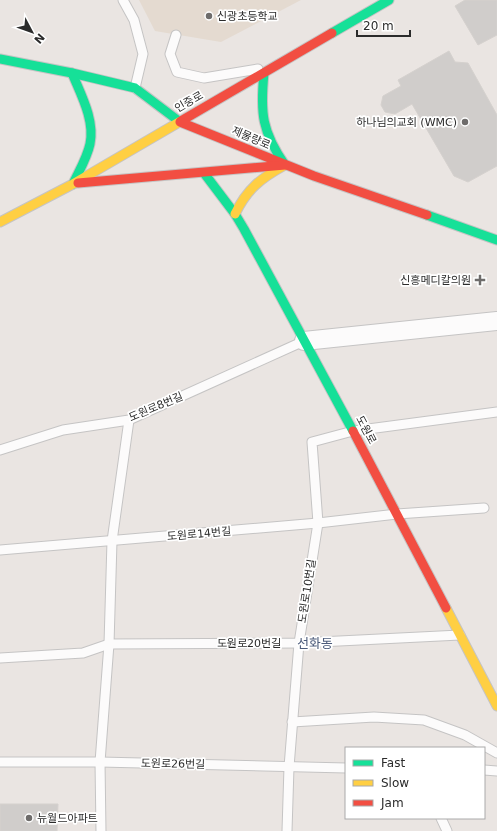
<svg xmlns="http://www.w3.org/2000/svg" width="497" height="831" font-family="'DejaVu Sans','Noto Sans KR',sans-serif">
	<rect width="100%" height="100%" fill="#eae5e2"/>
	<path fill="#e4dad0" d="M139 0H301L221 42 155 31Z"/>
	<g fill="#d0cdcb" stroke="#d5d1ce">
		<path d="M465 0H497V35L478 45 455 6Z"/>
		<path d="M449 51 455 62 468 63 497 115V166L468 182 454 176 412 104 395 114 385 112 381 105 383 96 401 86 398 80Z"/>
		<path d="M0 804H58L57 831H0Z"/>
	</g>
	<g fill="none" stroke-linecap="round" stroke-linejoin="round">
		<g stroke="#c5c4c4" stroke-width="11">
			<g id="lane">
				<path d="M123 0 134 20 143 54 135 88"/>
				<path d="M176 35 170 54 177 72 204 78 258 69"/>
				<path d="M0 450 63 430 129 420 304 341"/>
				<path d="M0 550 318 523 397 514 484 508"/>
				<path d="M0 658 83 653 109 644 299 643 460 635"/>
				<path d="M292 722 374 717 424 720 465 735 497 753"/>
				<path d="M0 762H100L346 768"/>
				<path d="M484 770 497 771"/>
				<path d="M441 818 447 831"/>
				<path d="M101 831 100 762 109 644 112 541 129 420"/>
				<path d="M287 831 289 767 299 643 318 523 312 442 353 431 497 412"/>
			</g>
		</g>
		<g stroke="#c5c4c4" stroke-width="20">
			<path id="street" d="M304 341 497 321"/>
		</g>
		<g stroke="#c5c4c4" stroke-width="11">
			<g id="fast">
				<path d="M332 33 389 0"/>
				<path d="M0 59 72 73 135 88 180 122"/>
				<path d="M72 73C81 95 95 120 90 144 87 158 79 171 73 184"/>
				<path d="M264 73C260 113 262 132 285 165"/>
				<path d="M204 173 235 214 244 229 353 431"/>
				<path d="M427 215 497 240"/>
			</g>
		</g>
		<g stroke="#c5c4c4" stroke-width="11">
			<g id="slow">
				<path d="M235 214C247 189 261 178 285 165"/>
				<path d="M0 222 73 184 181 121"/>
				<path d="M446 608 497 706"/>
			</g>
		</g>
		<g stroke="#c5c4c4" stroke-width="11">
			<g id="jam">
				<path d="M181 121 332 33"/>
				<path d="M180 122 314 176 427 215"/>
				<path d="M78 183 285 165"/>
				<path d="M353 431 446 608"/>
			</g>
		</g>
		<use href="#lane" stroke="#fcfbfb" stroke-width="9"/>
		<use href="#street" stroke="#fcfbfb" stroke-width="18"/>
		<use href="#fast" stroke="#16e098" stroke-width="9"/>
		<use href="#slow" stroke="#ffcf43" stroke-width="9"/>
		<use href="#jam" stroke="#f24e42" stroke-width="9"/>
	</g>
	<g fill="#6e6c6b" stroke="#fff" stroke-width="1.5">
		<circle cx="209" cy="16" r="4"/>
		<circle cx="465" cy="122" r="4"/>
		<path d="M478 274h4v4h4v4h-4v4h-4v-4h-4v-4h4z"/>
		<circle cx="29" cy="818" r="4"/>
	</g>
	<g text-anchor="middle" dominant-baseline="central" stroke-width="3.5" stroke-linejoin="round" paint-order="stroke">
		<g font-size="11" fill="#2b2b2b" stroke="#fff" text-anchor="start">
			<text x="217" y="16">신광초등학교</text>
			<text x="457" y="122" text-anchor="end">하나님의교회 (WMC)</text>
			<text x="471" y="280" text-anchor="end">신흥메디칼의원</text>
			<text x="37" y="818">뉴월드아파트</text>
		</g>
		<g font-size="11" fill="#2b2b2b" stroke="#fff">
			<text transform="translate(189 102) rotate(-30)">인중로</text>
			<text transform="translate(251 138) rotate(23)">제물량로</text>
			<text transform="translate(156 407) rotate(-23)">도원로8번길</text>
			<text transform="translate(366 430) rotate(62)">도원로</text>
			<text transform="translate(199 534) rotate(-5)">도원로14번길</text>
			<text transform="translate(307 591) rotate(-81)">도원로10번길</text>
			<text x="249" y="643">도원로20번길</text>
			<text transform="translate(173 764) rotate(1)">도원로26번길</text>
		</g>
		<g font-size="13" fill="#4d5c7b" stroke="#fff">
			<text x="315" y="643">선화동</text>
		</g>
	</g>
	<rect x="345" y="747" width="140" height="72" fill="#ffffff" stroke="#aaaaaa"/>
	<rect x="353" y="760" width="20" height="6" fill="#16e098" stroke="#aaaaaa"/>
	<text x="381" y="767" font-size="12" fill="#2b2b2b">Fast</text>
	<rect x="353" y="780" width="20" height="6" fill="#ffcf43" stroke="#aaaaaa"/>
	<text x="381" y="787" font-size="12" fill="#2b2b2b">Slow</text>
	<rect x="353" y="800" width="20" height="6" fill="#f24e42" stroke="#aaaaaa"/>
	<text x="381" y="807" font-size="12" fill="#2b2b2b">Jam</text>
	<g transform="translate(32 32) rotate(131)" stroke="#ffffff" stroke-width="3" paint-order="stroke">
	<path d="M0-3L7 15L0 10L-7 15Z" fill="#2b2b2b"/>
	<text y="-6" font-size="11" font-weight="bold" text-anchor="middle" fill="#2b2b2b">N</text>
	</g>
	<path d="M357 30v6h53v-6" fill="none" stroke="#2b2b2b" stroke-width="2"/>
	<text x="363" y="30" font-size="12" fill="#2b2b2b" stroke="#ffffff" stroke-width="3" paint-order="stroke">20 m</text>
</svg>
